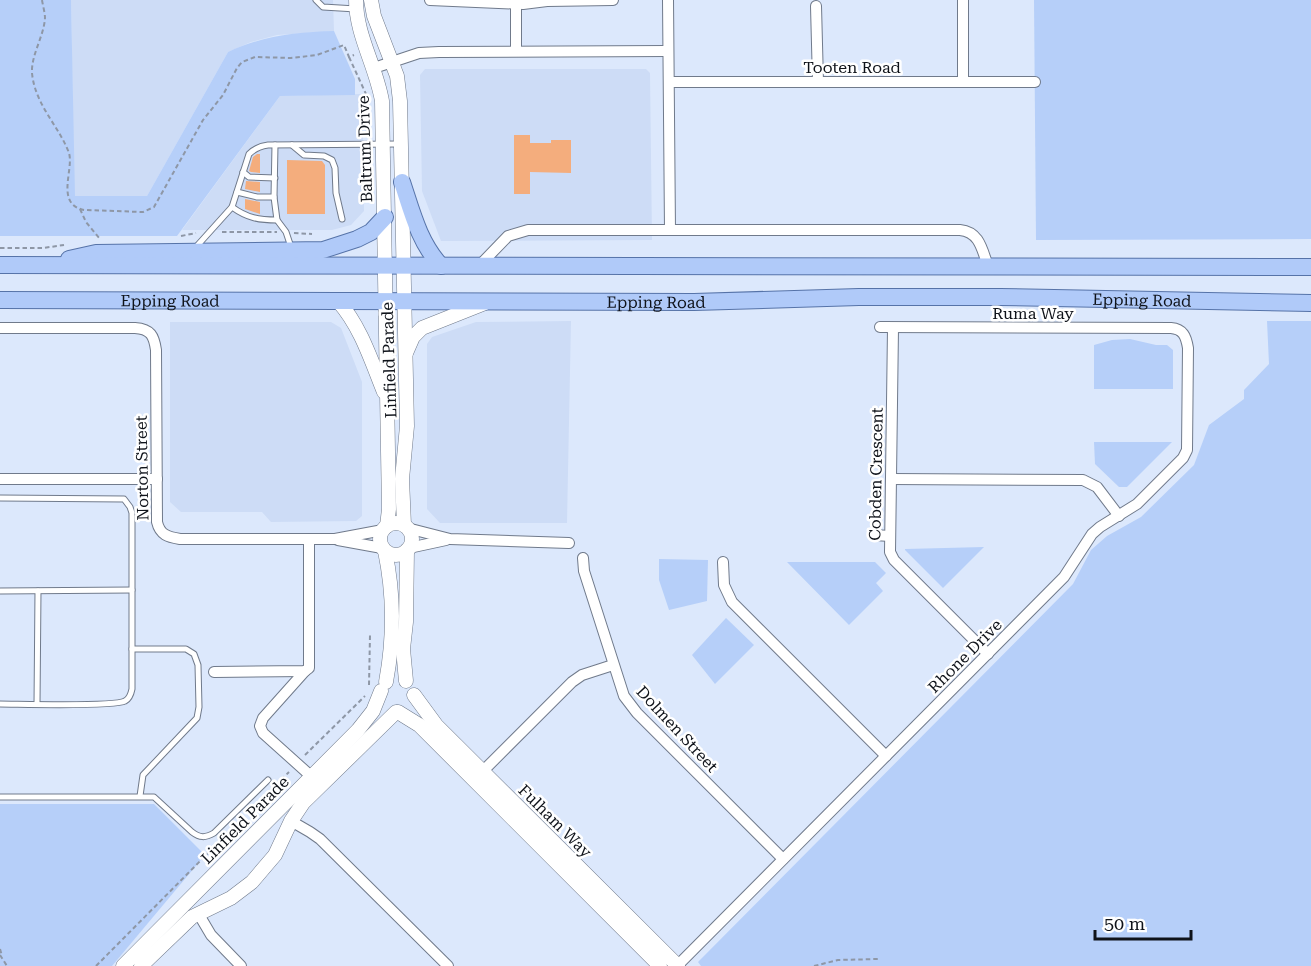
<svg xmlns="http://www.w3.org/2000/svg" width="1311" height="966" font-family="'Roboto Serif',serif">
	<rect width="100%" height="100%" fill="#dce8fc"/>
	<g fill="#cddcf6">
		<path d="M71 0H333L334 31 277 35 251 42 228 52 147 196H74Z"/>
		<path d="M425 69H646L650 73 652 240 441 241 422 191 420 75Z"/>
		<path d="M362 94 364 211 351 225 332 230H182L280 96Z"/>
		<path d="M571 321 567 523H440L427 509V344L432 337 476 322Z"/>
		<path d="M170 322H331L341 328 362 382V516L356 521 271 522 262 512H181L170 502Z"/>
	</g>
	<g fill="#b6cff9">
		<path d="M0 0H71L75 196H147L228 52C262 36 296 32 334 31L355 79V95L280 96 177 236H0Z"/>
		<path d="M1034 0H1311V239L1036 240Z"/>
		<path d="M1267 321H1311V966H701L698 962 1073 584 1091 550 1107 536 1141 517 1194 465 1209 425 1244 399V390L1269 364Z"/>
		<path d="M1130 339 1156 345H1167L1173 350V389H1094V345L1112 340Z"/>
		<path d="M1094 442H1172L1127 487H1119L1095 464Z"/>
		<path d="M984 547 943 588 905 550V549Z"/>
		<path d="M659 559 708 560 707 601 669 610 659 580Z"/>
		<path d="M787 562H875L886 573 876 583 883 591 849 625Z"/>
		<path d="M726 618 754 645 715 684 692 655Z"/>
		<path d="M154 804 205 855 112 966H0V804Z"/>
	</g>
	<g fill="#f4ad7d">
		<path d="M514 135H530V143H551V140H571V173L530 172V194H514Z"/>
		<path d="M257 154H260V173L251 172 249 171 253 157Z"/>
		<path d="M287 160 322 161 325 165V214H287Z"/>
		<path d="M246 181 260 182V192L245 189Z"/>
		<path d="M245 199 260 202V214L245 209Z"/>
	</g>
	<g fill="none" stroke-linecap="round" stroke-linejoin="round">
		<g stroke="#707a8b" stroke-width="7">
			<g id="service">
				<path d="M316 0 323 7 356 9"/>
				<path d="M275 145 274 197 277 220"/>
				<path d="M292 145 304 155 324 156 332 160 335 168 336 193 342 219"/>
				<path d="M243 172 249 177 275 178"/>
				<path d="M237 192 257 197H274"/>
				<path d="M232 207C247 218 259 220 277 220L286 232 291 247"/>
				<path d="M196 247 232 207 249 154C255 148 260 146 268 145L399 144"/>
				<path d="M0 498 124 499 130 507 132 513V689C131 694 129 699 125 701 114 707 19 704 0 704"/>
				<path d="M0 591 132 590"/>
				<path d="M132 649H186L194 654 198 665 199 707 197 718 143 775 140 796"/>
				<path d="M37 704 38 591"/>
				<path d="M0 797H154L192 832C200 838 205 838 214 833L268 780"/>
			</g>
		</g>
		<g stroke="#707a8b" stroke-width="12">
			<g id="minor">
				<path d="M430 0 523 4 547 1 613 0"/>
				<path d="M668 0 670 230"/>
				<path d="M963 0V82"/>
				<path d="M516 4V51"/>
				<path d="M816 6 818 82"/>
				<path d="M374 68 419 53 439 52 668 51"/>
				<path d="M669 82H1035"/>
				<path d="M479 266 508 236 528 230H960C980 232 982 250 988 266"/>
				<path d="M0 328H135C151 329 154 336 156 350L157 522C160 535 168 537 180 539H335L383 530"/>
				<path d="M893 328 890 552 894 560 988 654"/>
				<path d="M0 479H157"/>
				<path d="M891 479 1083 480 1097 487 1119 516"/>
				<path d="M407 528 450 539 569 543"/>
				<path d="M874 535 890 536"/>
				<path d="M338 540 382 548"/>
				<path d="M409 548 446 540"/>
				<path d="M583 558 584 571 624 696 637 713 783 859"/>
				<path d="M723 562 724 585 732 602 886 756"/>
				<path d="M305 671 263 718 260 726 263 733 312 777"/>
				<path d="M214 672 305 671 309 668V539"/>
				<path d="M478 776 572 682 582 675 613 665"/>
				<path d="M291 821 310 832 320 839 448 966"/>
				<path d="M198 913 211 935 241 966"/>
				<path d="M677 966 1064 577 1092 534 1100 527 1137 504 1183 458 1187 450 1188 348C1186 336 1183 329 1171 328L880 327"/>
			</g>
		</g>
		<g stroke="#707a8b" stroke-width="15">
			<g id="tertiary">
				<path d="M356 0C356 35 376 66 382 101L389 509 387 526"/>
				<path d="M371 0 374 16 397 76 400 101 407 426 402 479 404 525"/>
				<path d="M338 301C361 327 371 360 384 392"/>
				<path d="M406 353 413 337 422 328 485 303"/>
				<circle cx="396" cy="539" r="16"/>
				<path d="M385 551C394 594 394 639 386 682"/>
				<path d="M406 681 403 649 406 622 407 550"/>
				<path d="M414 695 436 725 678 966"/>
				<path d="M398 712 419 725 660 966"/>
				<path d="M123 966 358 730 373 711 381 691"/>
				<path d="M141 966 192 917 231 898 252 882 275 855 291 821 303 803 396 712"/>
			</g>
		</g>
		<g stroke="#5673a8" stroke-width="18">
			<g id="primary">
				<path d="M402 182C412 212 419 242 441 266"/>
				<path d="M69 259 96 253 323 250 357 239 371 232 385 217"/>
				<path d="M0 265 1311 267"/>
				<path id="s1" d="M0 300 694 302 859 297H1000L1311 303"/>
			</g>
		</g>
		<g stroke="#8e97a6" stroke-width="2" stroke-dasharray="4.5 3" stroke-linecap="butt">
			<path d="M42 0C43 6 45 13 45 18 44 36 31 55 32 73 35 105 59 126 69 153 74 170 55 204 84 210L143 212 154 207 203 120 223 95 237 68 242 62 255 57 291 58 317 55 344 45 349 57 354 55"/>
			<path d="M349 57 366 94 367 135"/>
			<path d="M80 209 86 222 100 239"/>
			<path d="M222 232H277"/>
			<path d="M294 233 312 234"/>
			<path d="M181 236 196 233"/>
			<path d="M0 248H43L64 245"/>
			<path d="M369 685 370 635"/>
			<path d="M305 755 365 696"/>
			<path d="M276 785 289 772"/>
			<path d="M0 949 2 956"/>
			<path d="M0 955 7 966"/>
			<path d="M96 966 221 840"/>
			<path d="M814 966 838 960 878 959"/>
		</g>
		<use href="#service" stroke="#fff" stroke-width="5"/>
		<use href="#minor" stroke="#fff" stroke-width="10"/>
		<use href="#tertiary" stroke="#fff" stroke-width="14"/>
		<use href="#primary" stroke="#b0caf9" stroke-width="16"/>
	</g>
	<g text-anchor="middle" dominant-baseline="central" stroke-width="5" stroke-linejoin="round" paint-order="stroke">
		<g font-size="16" fill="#0f131a" stroke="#fff">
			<text x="852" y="67">Tooten Road</text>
			<text transform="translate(365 149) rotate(-92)">Baltrum Drive</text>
			<text stroke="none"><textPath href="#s1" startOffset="1142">Epping Road</textPath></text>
			<text stroke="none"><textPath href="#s1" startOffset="170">Epping Road</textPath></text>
			<text stroke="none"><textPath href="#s1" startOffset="656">Epping Road</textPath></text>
			<text x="1033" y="313">Ruma Way</text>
			<text transform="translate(389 360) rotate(-92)">Linfield Parade</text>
			<text transform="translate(142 468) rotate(-91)">Norton Street</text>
			<text transform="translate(876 474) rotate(-89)">Cobden Crescent</text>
			<text transform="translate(965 656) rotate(-45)">Rhone Drive</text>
			<text transform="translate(677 729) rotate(47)">Dolmen Street</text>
			<text transform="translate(245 820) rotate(-45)">Linfield Parade</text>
			<text transform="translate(555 821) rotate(45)">Fulham Way</text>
		</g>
	</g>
	<path d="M1095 930v9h96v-9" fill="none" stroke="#0f131a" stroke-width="3"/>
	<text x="1104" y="930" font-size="18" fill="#0f131a" stroke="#ffffff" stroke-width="4.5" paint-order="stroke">50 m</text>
</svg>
